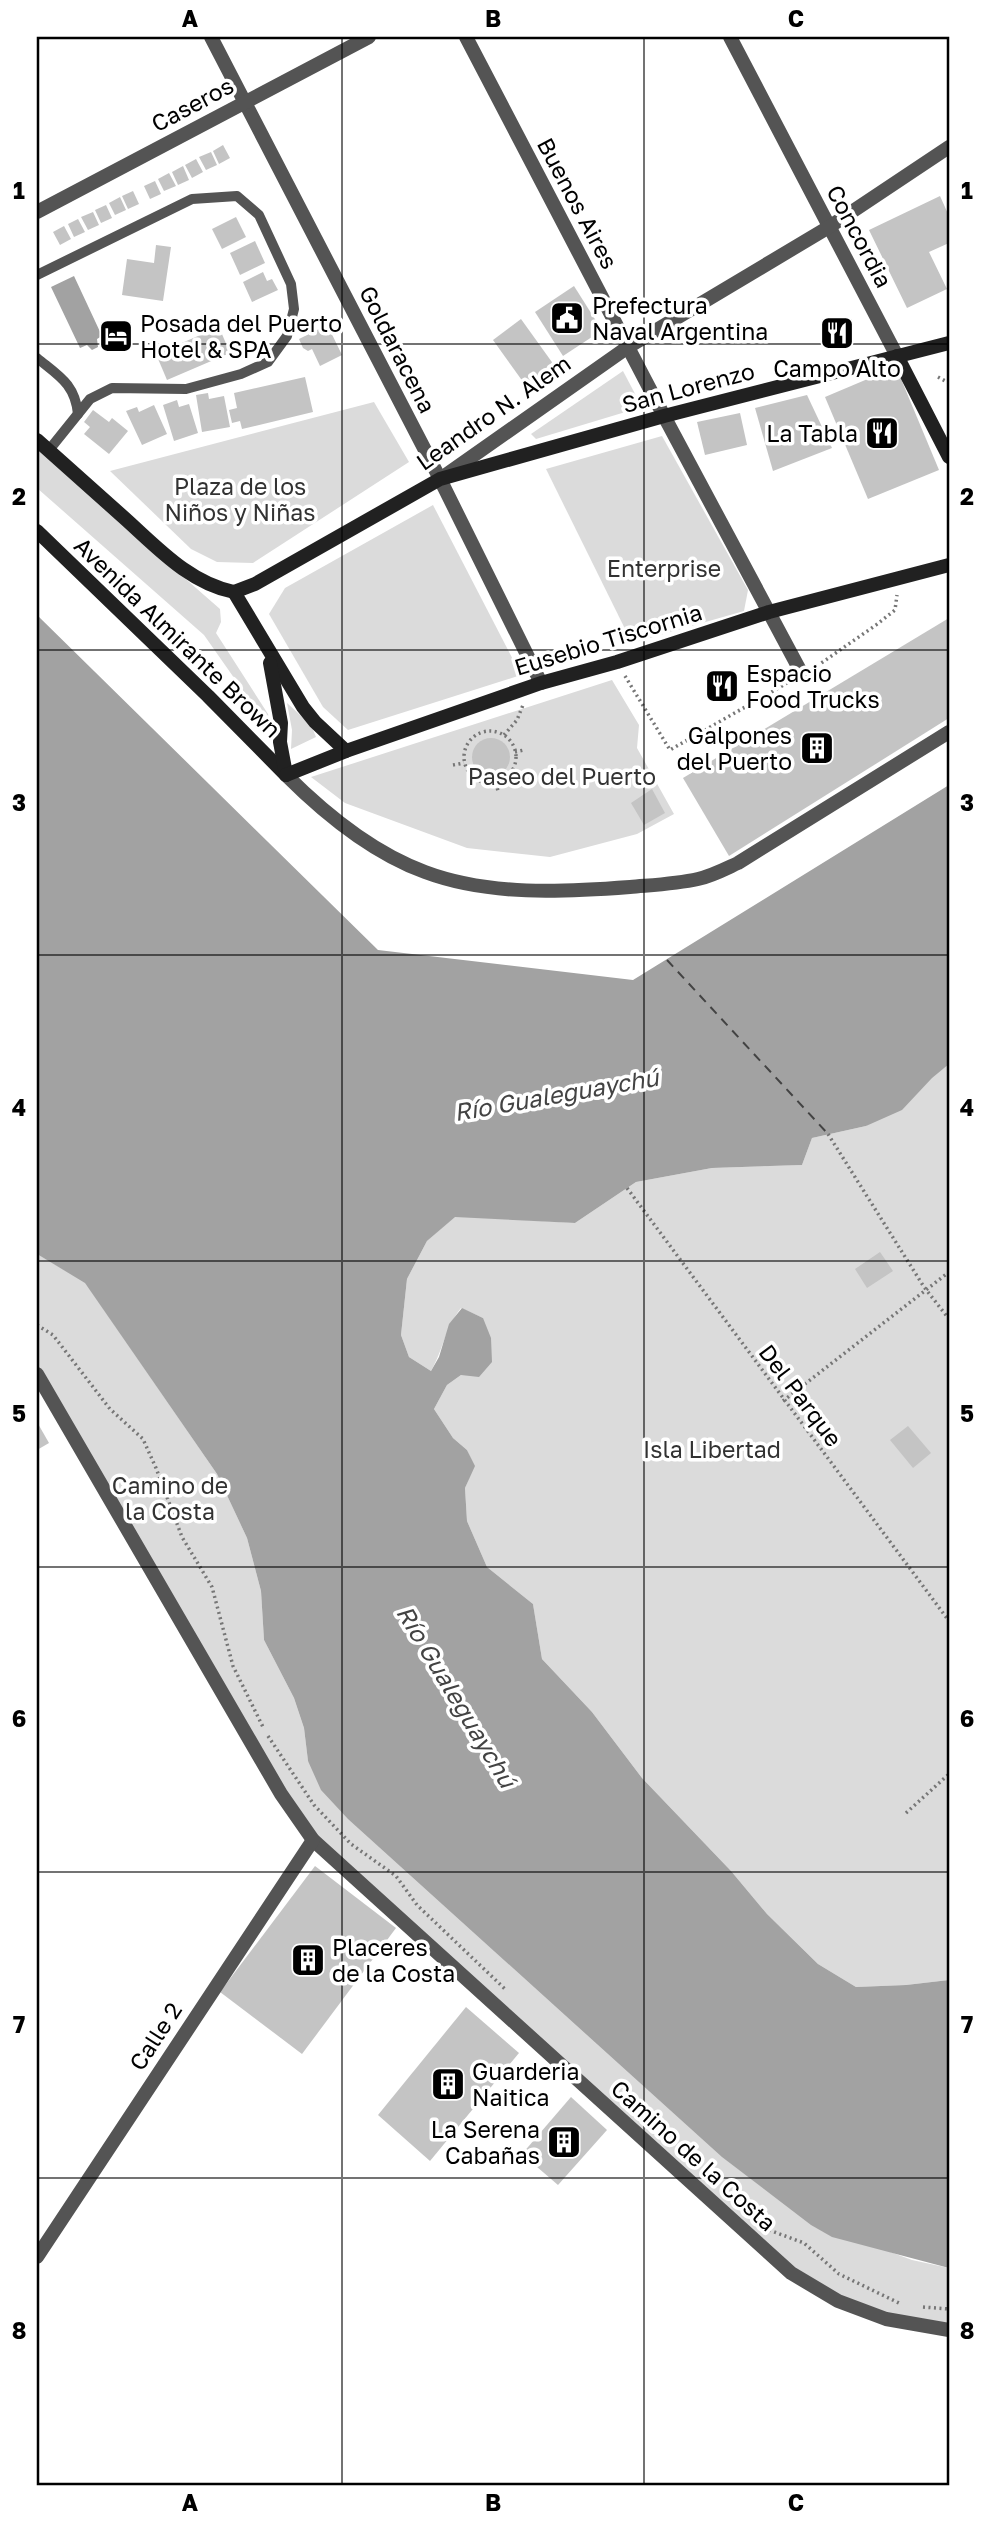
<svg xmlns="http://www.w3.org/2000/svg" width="986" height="2522" font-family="'Golos Text',sans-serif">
	<rect width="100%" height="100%" fill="#fff"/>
	<g fill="#dbdbdb">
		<path d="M623 371 642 407 536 439 531 434Z"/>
		<path d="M374 402 409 462 253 563 217 562 191 549 110 471Z"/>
		<path d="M662 436 748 590 744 611 632 643 546 469Z"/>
		<path d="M37 449 220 609 221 622 216 633 268 714 274 735 204 635 37 488Z"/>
		<path d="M433 505 521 675 348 730 323 707 269 614 285 588Z"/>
		<path d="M612 680 639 725 637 748 674 814 637 834 550 857 467 848 345 803 311 777Z"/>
		<path d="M287 703 311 725 316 737 291 749 292 730Z"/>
		<path d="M949 1064V1980L906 1985 856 1987 818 1964 767 1914 731 1871 642 1778 592 1712 542 1659 533 1604 487 1567 467 1521 465 1488 474 1466 467 1450 453 1438 434 1409 447 1385 461 1375 483 1318 461 1308C444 1330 444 1348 431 1371L409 1357 401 1335 407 1279 427 1241 455 1216 575 1223 636 1182 712 1168 802 1165 812 1138 866 1126Z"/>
		<path d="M37 1254 85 1282 217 1474 247 1538 261 1591 264 1640 294 1698 304 1728 308 1761 877 2247 912 2260 949 2268V2330L886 2319 791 2273 313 1840 37 1374Z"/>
	</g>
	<g fill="#a2a2a2">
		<path d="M74 276 102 336 97 339 98 347 92 350 87 345 80 348 51 287Z"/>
		<path d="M37 615 378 950 633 980 949 785V1064L932 1078 902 1110 866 1126 812 1138 802 1165 712 1168 636 1182 575 1223 455 1217 427 1241 407 1279 401 1335 409 1357 431 1371 439 1357 449 1324 462 1308 483 1318 491 1338 492 1362 479 1377 461 1375 447 1385 434 1409 453 1438 467 1450 475 1466 465 1488 467 1521 487 1567 533 1604 542 1659 592 1712 642 1778 731 1871 767 1914 818 1964 856 1987 906 1985 949 1980V2268L832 2237 811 2225 722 2157 348 1819 321 1790 308 1761 304 1728 294 1698 264 1640 261 1591 247 1538 217 1474 85 1283 37 1254Z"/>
	</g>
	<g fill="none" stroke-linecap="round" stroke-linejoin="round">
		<path stroke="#434343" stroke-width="2" stroke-dasharray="9 7" stroke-linecap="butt" d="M667 960 828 1134"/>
	</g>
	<g fill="#c4c4c4">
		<path d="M223 145 230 158 219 164 213 151Z"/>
		<path d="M211 152 217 165 206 170 199 157Z"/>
		<path d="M196 159 203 172 192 178 185 165Z"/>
		<path d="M183 166 189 180 178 185 172 172Z"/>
		<path d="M169 173 176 186 164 191 158 179Z"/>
		<path d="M155 181 161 194 150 199 144 186Z"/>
		<path d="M133 191 139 204 128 209 122 196Z"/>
		<path d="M940 196 949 216V243L929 252 947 289 907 308 869 230Z"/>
		<path d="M120 197 126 210 115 215 109 203Z"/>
		<path d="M106 205 112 218 101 223 95 210Z"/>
		<path d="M93 212 99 225 88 230 81 217Z"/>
		<path d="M236 217 246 237 222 249 212 229Z"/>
		<path d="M78 219 85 232 74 237 68 224Z"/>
		<path d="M64 226 71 239 60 245 53 232Z"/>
		<path d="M255 241 265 263 240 275 230 253Z"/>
		<path d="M156 245 171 247 163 301 122 295 127 259 154 263Z"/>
		<path d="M263 272 267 281 272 279 278 290 252 302 243 282Z"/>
		<path d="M574 286 598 324V333L563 356 535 312Z"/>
		<path d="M324 318 342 355 320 366 312 349 308 351 303 348 299 339 321 328 318 321Z"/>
		<path d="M521 319 554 365 526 386 493 340Z"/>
		<path d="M219 327 230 353 167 380 156 354Z"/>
		<path d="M896 367 939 470 868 499 825 397Z"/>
		<path d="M305 377 313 412 242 429 240 421 232 423 229 410 237 408 234 393Z"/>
		<path d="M208 393 209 399 224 396 230 427 202 432 196 395Z"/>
		<path d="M807 395 832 448 773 471 755 408Z"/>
		<path d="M177 400 179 407 189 404 198 433 174 441 163 405Z"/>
		<path d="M154 405 167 434 142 445 126 411 137 407 139 412Z"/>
		<path d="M93 410 109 422 112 418 128 431 109 454 84 434 90 427 84 422Z"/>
		<path d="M740 413 747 445 705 455 697 422Z"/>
		<path d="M949 618V718L729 856 683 778Z"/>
		<circle cx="491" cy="757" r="19"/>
		<path d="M652 789 665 813 644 825 631 803Z"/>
		<path d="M880 1252 893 1271 867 1288 855 1269Z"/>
		<path d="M37 1422 49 1443 37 1450Z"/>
		<path d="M908 1426 931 1453 913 1468 890 1440Z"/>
		<path d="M315 1866 396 1928 302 2054 220 1992Z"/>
		<path d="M466 2007 519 2053 430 2161 378 2115Z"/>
		<path d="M571 2097 607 2130 558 2185 522 2154Z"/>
	</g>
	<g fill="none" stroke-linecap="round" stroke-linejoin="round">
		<g stroke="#767676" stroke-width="3.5" stroke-dasharray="2 3.5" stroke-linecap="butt">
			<path d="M938 377 949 383"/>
			<path d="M817 666 876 625 895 610 897 595"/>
			<path d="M625 676 670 750 789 682"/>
			<circle cx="490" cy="757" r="26"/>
			<path d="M504 735 517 720 523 705"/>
			<path d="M515 752 524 750"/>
			<path d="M453 765 464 763"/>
			<path d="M496 783 498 791"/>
			<path d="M828 1134 924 1287 949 1319"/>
			<path d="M627 1188 949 1621"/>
			<path d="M37 1325 53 1335 110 1409 143 1439 156 1468 182 1537 212 1587 233 1666 264 1729"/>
			<path d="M783 1401 949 1272"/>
			<path d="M268 1736 314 1805 351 1844 396 1876 417 1905 505 1989"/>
			<path d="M906 1813 949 1774"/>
			<path d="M769 2230 804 2243 839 2274 901 2304"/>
			<path d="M923 2307 949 2309"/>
		</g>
		<g stroke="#545454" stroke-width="10">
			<path d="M37 275 192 199 237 196 259 215 291 284 294 309 287 336 268 362 241 374 186 389 112 388 90 399 49 450"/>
			<path d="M37 358C59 376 75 384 78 414"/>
		</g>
		<g stroke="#545454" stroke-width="14">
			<path d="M211 37 440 479 541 683"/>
			<path d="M466 37 664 416 802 674"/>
			<path d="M730 37 897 356"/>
			<path d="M37 212 369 37"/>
			<path d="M443 477 628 347 829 227 949 147"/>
			<path d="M286 775C325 814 373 853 425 872 489 896 563 892 630 887 652 885 676 884 698 879 712 876 725 869 738 863L949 732"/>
			<path d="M37 1374 281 1794 313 1840 791 2273 838 2301 886 2319 949 2330"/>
			<path d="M37 2257 313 1840"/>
		</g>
		<g stroke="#212121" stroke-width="14">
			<path d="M897 356 949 457"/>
			<path d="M37 440C65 465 93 490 121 515 155 545 188 583 234 592"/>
			<path d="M37 531 208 696 286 775"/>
			<path d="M234 592 255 584 440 479 664 416 949 343"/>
			<path d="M234 592 303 707 315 722 346 751"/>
			<path d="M270 663 281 723 280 742 286 774"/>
			<path d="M286 775 346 751 541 683 617 662 769 612 949 565"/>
		</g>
	</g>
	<path fill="none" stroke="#000" stroke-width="2" stroke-opacity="0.55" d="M342 37V2485M644 37V2485M37 344H949M37 650H949M37 955H949M37 1261H949M37 1567H949M37 1872H949M37 2178H949"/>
	<defs>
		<g id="civic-square" transform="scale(1.75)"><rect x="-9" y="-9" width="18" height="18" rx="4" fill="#000" stroke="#fff"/><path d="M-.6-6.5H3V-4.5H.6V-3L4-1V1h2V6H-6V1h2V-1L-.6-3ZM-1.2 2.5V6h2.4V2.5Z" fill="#fff"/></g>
		<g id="restaurant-square" transform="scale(1.75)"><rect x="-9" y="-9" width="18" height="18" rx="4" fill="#000" stroke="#fff"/><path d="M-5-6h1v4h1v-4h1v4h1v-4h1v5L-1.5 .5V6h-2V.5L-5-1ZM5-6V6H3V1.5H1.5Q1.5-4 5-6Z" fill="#fff"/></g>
		<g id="hotel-square" transform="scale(1.75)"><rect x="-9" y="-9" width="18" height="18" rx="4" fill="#000" stroke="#fff"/><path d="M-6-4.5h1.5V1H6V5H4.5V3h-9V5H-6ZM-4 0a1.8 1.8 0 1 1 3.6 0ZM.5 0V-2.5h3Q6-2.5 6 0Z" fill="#fff"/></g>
		<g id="building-square" transform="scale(1.75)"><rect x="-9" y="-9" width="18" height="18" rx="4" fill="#000" stroke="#fff"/><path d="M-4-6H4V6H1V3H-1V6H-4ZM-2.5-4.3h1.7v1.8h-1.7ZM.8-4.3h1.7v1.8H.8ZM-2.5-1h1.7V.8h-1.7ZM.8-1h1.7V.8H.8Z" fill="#fff"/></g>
	</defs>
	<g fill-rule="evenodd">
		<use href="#civic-square" x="567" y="318"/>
		<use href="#restaurant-square" x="837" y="333"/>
		<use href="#hotel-square" x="116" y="336"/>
		<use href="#restaurant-square" x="882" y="433"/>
		<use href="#restaurant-square" x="722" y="686"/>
		<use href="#building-square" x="817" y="748"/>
		<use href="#building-square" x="308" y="1960"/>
		<use href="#building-square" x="448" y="2084"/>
		<use href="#building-square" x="564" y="2142"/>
	</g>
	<g text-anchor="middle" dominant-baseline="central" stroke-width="7" stroke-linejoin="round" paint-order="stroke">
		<g font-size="23" fill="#000" stroke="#fff">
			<text transform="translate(192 104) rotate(-28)">Caseros</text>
			<text transform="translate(578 203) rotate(62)">Buenos Aires</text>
			<text transform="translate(860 236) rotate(62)">Concordia</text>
			<text transform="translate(398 349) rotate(63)">Goldaracena</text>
			<text transform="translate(688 387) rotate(-15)">San Lorenzo</text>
			<text transform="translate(493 412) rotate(-35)">Leandro N. Alem</text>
			<text transform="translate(178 637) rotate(44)">Avenida Almirante Brown</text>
			<text transform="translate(608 639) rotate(-17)">Eusebio Tiscornia</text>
			<text transform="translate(801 1395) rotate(53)">Del Parque</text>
			<text transform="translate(155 2036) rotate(-57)">Calle 2</text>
			<text transform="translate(694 2155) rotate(42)">Camino de la Costa</text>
		</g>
		<g font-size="23" fill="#000" stroke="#fff" text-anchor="start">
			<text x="592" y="305">Prefectura<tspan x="592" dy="26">Naval Argentina</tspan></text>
			<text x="140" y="323">Posada del Puerto<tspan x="140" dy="26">Hotel &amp; SPA</tspan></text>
			<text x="837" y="368" text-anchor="middle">Campo Alto</text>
			<text x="858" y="433" text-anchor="end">La Tabla</text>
			<text x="746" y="673">Espacio<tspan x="746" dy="26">Food Trucks</tspan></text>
			<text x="792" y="735" text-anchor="end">Galpones<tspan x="792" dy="26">del Puerto</tspan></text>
			<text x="332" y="1947">Placeres<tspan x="332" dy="26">de la Costa</tspan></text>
			<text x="472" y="2071">Guarderia<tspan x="472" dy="26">Naitica</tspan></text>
			<text x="540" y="2129" text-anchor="end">La Serena<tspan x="540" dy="26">Cabañas</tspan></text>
		</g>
		<g font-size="23" fill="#323232" stroke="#fff">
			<text x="240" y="486">Plaza de los<tspan x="240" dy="26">Niños y Niñas</tspan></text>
			<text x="664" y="568">Enterprise</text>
			<text x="562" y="776">Paseo del Puerto</text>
			<text x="712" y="1449">Isla Libertad</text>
			<text x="170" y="1485">Camino de<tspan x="170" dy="26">la Costa</tspan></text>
		</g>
		<g font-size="24" font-style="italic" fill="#434343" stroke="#fff">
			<text transform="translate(556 1094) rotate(-10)">Río Gualeguaychú</text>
			<text transform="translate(457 1696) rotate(59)">Río Gualeguaychú</text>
		</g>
	</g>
	<rect width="986" height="2522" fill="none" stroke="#ffffff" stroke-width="77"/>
	<rect x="38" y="38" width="910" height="2446" fill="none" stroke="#000" stroke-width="2.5"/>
	<g font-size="23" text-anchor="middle" font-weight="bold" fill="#000">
		<text x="190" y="27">A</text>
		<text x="493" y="27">B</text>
		<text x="796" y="27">C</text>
		<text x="19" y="199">1</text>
		<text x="967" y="199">1</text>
		<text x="19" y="505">2</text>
		<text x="967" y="505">2</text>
		<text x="19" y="811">3</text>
		<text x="967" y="811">3</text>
		<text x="19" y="1116">4</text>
		<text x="967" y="1116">4</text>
		<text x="19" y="1422">5</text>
		<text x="967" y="1422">5</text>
		<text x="19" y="1727">6</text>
		<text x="967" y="1727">6</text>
		<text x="19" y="2033">7</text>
		<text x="967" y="2033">7</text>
		<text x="19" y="2339">8</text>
		<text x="967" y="2339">8</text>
		<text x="190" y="2511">A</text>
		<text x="493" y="2511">B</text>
		<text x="796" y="2511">C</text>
	</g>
</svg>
